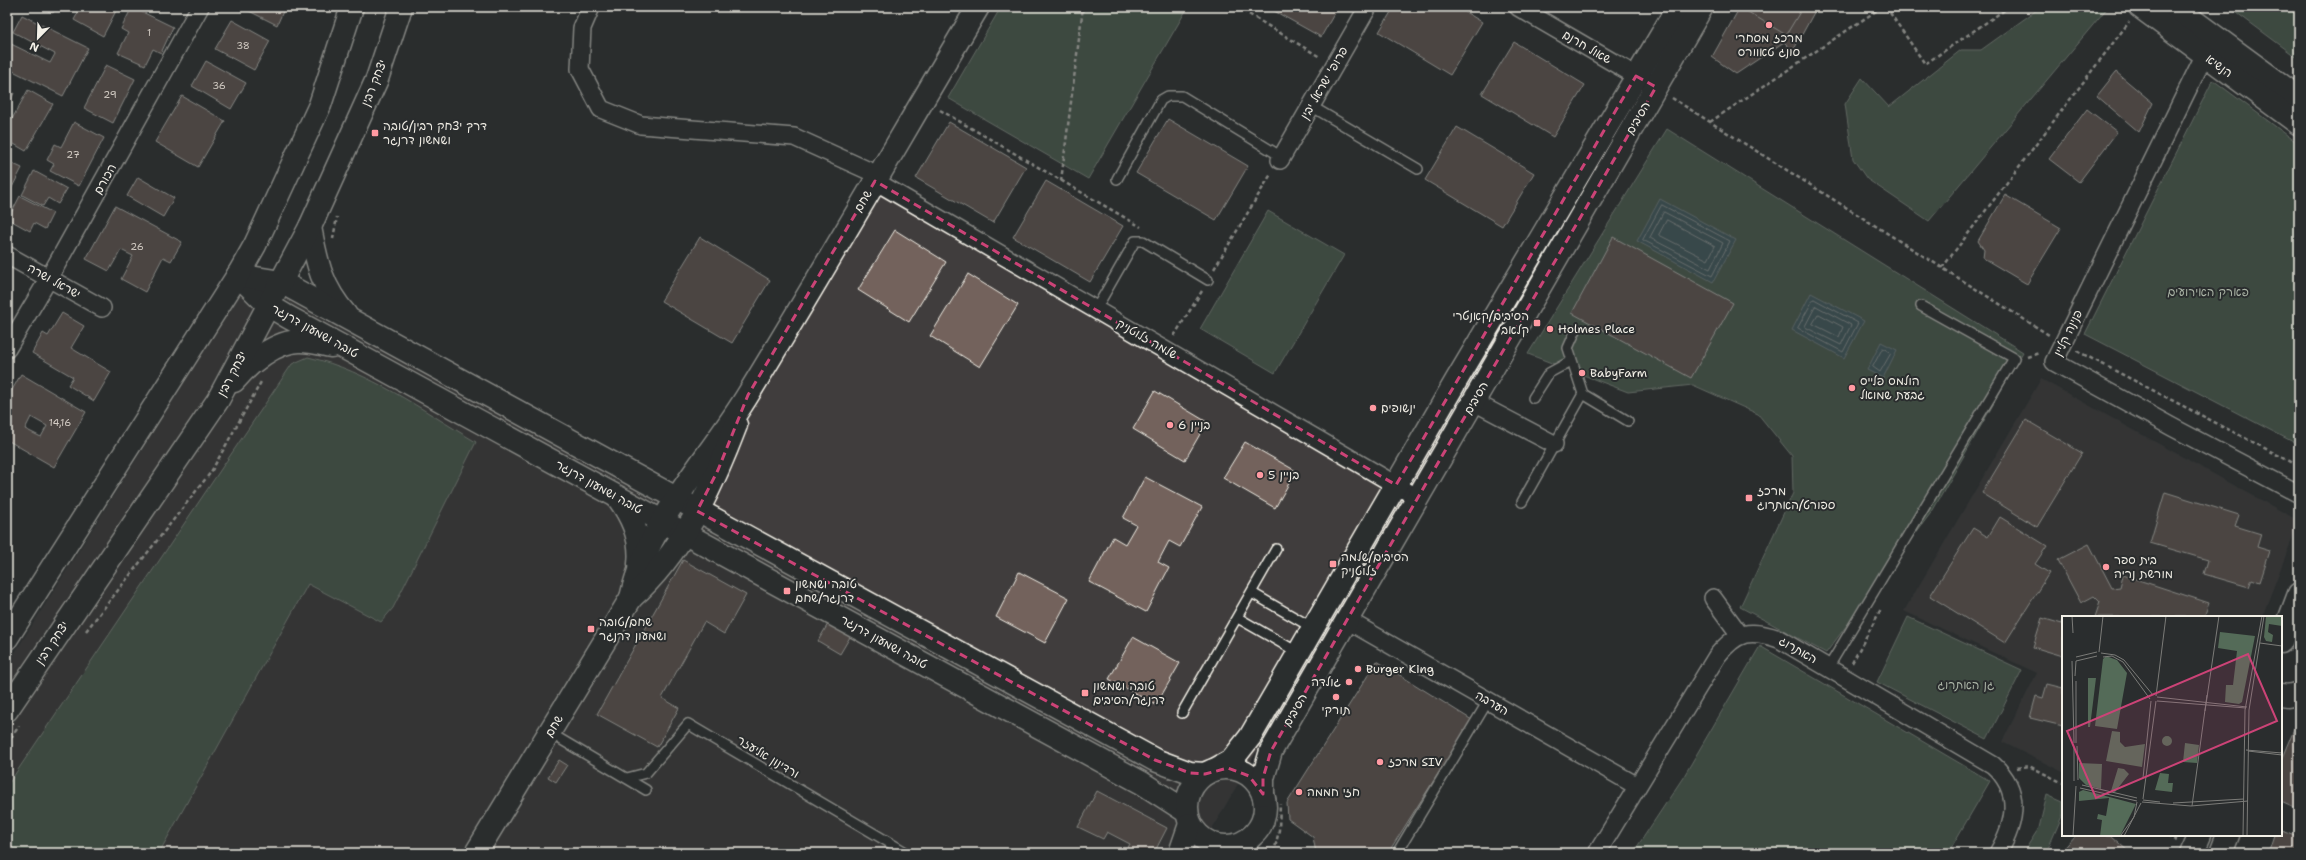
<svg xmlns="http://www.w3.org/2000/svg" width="2306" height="860" font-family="'Shantell Sans','Playpen Sans Hebrew',sans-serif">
	<rect width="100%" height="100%" fill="#2a2d2e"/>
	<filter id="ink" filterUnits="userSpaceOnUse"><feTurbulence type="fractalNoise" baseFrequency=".025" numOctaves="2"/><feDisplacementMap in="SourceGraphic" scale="8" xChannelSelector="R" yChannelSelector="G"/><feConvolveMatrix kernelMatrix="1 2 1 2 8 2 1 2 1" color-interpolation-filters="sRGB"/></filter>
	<g filter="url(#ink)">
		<g fill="#403d3c">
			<path d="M875 181 1407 491 1198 853H7V665L257 267 690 510Z"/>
			<path d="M2041 379 2299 521 2262 617H2063V772L2002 742 2037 673 1904 611Z"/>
		</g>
		<g fill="#546b58" stroke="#a4aea0">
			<path d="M1001 7H1188L1088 179 948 98Z"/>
			<path d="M2041 7H2108L1929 221 1867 179 1853 159 1845 104 1862 78 1889 107 1961 50H1981Z"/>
			<path d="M2229 7H2299V59Z"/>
			<path d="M2213 80 2299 144V445L2085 334Z"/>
			<path d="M1667 129 2023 352 1933 510 1858 610 1850 626 1847 625 1826 653 1740 607 1793 493 1792 456 1758 414 1693 385 1628 392 1528 354Z"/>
			<path d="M1268 211 1344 255 1275 373 1200 329Z"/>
			<path d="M308 357C369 371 422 410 476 442L393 608 381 622 308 584 159 853H7V786L292 364Z"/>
			<path d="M1908 617 2022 670 1987 739 1877 682Z"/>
			<path d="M1760 646 1990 781 1948 853H1633L1684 776Z"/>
			<path d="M2047 795 2063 802V814L2046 853H2023L2039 828Z"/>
		</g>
		<g fill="#4a676d" stroke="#8e9e9e">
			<path d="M1660 199 1736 240 1713 282 1637 241Z"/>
			<path d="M1811 293 1864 321 1844 358 1792 330Z"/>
			<path d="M1881 342 1897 350 1883 378 1867 370Z"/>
		</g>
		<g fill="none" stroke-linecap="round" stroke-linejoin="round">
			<g stroke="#b0bab7" stroke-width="1">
				<path d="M1662 205 1730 241 1712 276 1643 240Z"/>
				<path d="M1664 212 1723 243 1710 269 1650 238Z"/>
				<path d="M1667 220 1715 246 1708 260 1659 235Z"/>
				<path d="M1814 299 1858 323 1843 352 1798 328Z"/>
				<path d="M1816 306 1851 325 1841 345 1805 327Z"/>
				<path d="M1819 314 1843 327 1839 337 1813 324Z"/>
				<path d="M1883 348 1891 353 1880 372 1873 367Z"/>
			</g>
		</g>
		<g fill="#73625c" stroke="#f4f1e8" fill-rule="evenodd">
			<path d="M39 7H56L53 13Z"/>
			<path d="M81 7H118L103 36 74 20Z"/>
			<path d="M132 7 173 27 161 53 153 49 145 65 118 53 128 33 121 29Z"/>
			<path d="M241 7H285L277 25Z"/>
			<path d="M1267 7H1338L1321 37Z"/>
			<path d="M1394 7H1457L1482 22 1450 75 1379 32Z"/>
			<path d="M1740 7H1817L1793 51 1784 42 1736 74 1712 57Z"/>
			<path d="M1740 7H1803L1786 35Z"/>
			<path d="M22 15 88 48 63 96 7 68V42L50 63 55 54 13 32Z"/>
			<path d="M232 20 270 41 254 70 215 49Z"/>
			<path d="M1514 42 1585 85 1553 137 1482 94Z"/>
			<path d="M206 61 246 83 231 109 192 86Z"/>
			<path d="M106 65 135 79 113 123 84 108Z"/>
			<path d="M2116 72 2153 103 2139 132 2097 96Z"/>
			<path d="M7 89 14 93 7 107Z"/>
			<path d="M28 90 53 104 26 151 7 140V128Z"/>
			<path d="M182 96 225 121 198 167 155 142Z"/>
			<path d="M2087 109 2117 132 2079 182 2049 159Z"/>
			<path d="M1168 119 1248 166 1216 220 1136 173Z"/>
			<path d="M74 122 104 138 79 186 50 171 54 164 47 160 55 144 61 147Z"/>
			<path d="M949 122 1026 167 993 223 916 178Z"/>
			<path d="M1457 127 1534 173 1502 226 1425 180Z"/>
			<path d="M7 161 22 168 7 197Z"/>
			<path d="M34 171 67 189 58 204 48 198 43 206 22 195Z"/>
			<path d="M138 177 174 198 163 217 127 196Z"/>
			<path d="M1046 181 1123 226 1090 282 1013 237Z"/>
			<path d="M2005 195 2061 228 2027 284 1983 258 1984 250 1978 241Z"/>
			<path d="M20 196 53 213 45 229 34 223 30 231 8 219Z"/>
			<path d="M115 206 182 242 171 261 163 257 145 292 121 279 133 256 121 250 109 271 86 259Z"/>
			<path d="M895 230 946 262 909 322 858 290Z"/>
			<path d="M700 237 770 280 732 343 661 301Z"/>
			<path d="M1613 237 1733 303 1691 378 1572 313Z"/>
			<path d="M968 274 1018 305 980 367 930 336Z"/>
			<path d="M62 313 84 326 71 348 111 372 94 401 68 385 73 377 32 353 43 333 48 336Z"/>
			<path d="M21 374 86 412 54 467 7 440V399ZM31 417 47 426 41 437 25 429Z"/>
			<path d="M1155 391 1207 422 1185 460 1133 429Z"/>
			<path d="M2026 420 2082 453 2037 527 1982 493Z"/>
			<path d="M1245 442 1296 471 1275 508 1223 478Z"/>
			<path d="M1145 477 1202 507 1180 547 1169 541 1158 562 1169 568 1146 612 1089 582 1113 537 1125 544 1136 525 1123 518Z"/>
			<path d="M2165 492 2239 515 2235 526 2261 534 2257 547 2270 551 2260 582 2252 579 2249 587 2204 574 2208 560 2150 543Z"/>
			<path d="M2000 517 2047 546 2035 564 2049 573 2005 643 1930 596 1973 528 1988 537Z"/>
			<path d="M2089 544 2112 588 2120 587 2123 575 2209 603 2204 617H2095L2100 602 2094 596 2081 603 2058 560Z"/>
			<path d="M683 560 746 595 724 634 704 622 662 698 679 708 657 747 597 714Z"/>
			<path d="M1019 572 1069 598 1045 643 996 617Z"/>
			<path d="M2042 618 2062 624 2063 620V656L2033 647Z"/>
			<path d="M828 624 850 637 840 654 818 641Z"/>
			<path d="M1133 637 1180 663 1156 705 1109 679Z"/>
			<path d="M1377 661 1472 720 1388 853H1316L1313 837 1288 819 1287 803Z"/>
			<path d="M2047 684 2063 688V726L2030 718 2036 696 2043 698Z"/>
			<path d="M2299 723V810L2281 802V760L2296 724Z"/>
			<path d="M559 760 567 765 556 782 548 777Z"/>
			<path d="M1097 791 1167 828 1154 853H1129L1126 851 1130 844 1107 832 1103 839 1078 827Z"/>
			<path d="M2281 831 2299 837V853H2268L2274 835H2281Z"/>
			<path d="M2076 835H2110L2130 853H2060Z"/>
		</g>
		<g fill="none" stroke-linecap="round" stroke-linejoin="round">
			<g stroke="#f4f1e8" stroke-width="12">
				<g id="lane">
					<path d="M1311 106 1418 169"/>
					<path d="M1117 179 1161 100 1168 96H1182L1282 157"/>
					<path d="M1096 309 1135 241H1143L1208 280"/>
					<path d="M1576 330 1568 348 1583 394 1628 421"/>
					<path d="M1533 398 1549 373 1571 361"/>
					<path d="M1522 502 1583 394"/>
					<path d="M1252 593 1313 628"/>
					<path d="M1238 618 1299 653"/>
					<path d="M1828 668 2014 358 1921 306"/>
					<path d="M1182 713 1276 549"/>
					<path d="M550 733 646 790"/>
					<path d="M627 778 646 773 688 724 907 853"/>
					<path d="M1397 853 1488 701"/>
				</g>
			</g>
			<g stroke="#f4f1e8" stroke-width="20">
				<g id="street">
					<path d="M591 7 582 28 580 69 601 109 641 125 794 137 878 175"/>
					<path d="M1518 7 1647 82"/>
					<path d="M2205 54 2054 362 2172 427 2299 494"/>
					<path d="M1280 160 1368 7"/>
					<path d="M875 181 1418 498"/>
					<path d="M7 255 102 308"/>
					<path d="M7 349 49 278 200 7"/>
					<path d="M1474 402 1554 444"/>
					<path d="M1713 598 1740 635"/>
					<path d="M1347 620 1637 786"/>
					<path d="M1597 853 1717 656C1737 631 1750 629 1779 639L1993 765C2022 791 2016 822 1998 853"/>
				</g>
			</g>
			<g stroke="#f4f1e8" stroke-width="25">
				<g id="secondary">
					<path d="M2140 7 2299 124"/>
					<path d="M2175 7 2299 98"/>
					<path d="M310 227C317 263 321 286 346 315"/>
					<path d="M238 275 268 305 288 317 1142 783 1187 812"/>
					<path d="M238 275 281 282 1155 760 1190 773 1205 774"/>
					<path d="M234 381C249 363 276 341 300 341 311 341 321 344 331 346"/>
					<path d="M618 498C633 518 642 539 639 564"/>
					<path d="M631 598C649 518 708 461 749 393 827 265 902 135 978 7"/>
					<path d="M7 638 238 275 255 245 320 105 352 7"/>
					<path d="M2281 642 2299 594"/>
					<path d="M2281 695 2288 696 2299 693"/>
					<path d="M7 710 218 400 310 227 377 79 401 7"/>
					<circle cx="1226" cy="807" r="39"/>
					<path d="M1216 769 1232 760 1250 737 1456 381 1678 7"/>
					<path d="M1263 794V778L1271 751 1702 7"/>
					<path d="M476 853 631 598C682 553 712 488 736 425"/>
					<path d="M1180 853 1190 824"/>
					<path d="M2192 853 2200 835"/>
					<path d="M2221 853 2228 835"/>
				</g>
			</g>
			<g stroke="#f4f1e8" stroke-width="2.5" stroke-dasharray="4 3" stroke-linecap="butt">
				<path d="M1237 7 1320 57"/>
				<path d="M1886 7 1925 64 2009 7"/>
				<path d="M1672 98 2049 335"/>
				<path d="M940 110 1141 227"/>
				<path d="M1710 122 1882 7"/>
				<path d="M1061 181 1083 7"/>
				<path d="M333 239 337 217"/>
				<path d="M1942 268 2129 22"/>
				<path d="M1214 269 1271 174"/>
				<path d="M1174 336 1202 291"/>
				<path d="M2077 351 2299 466"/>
				<path d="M2027 357 2039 353"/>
				<path d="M86 631 211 472 261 382"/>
				<path d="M1852 663 1881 609"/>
				<path d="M7 744 19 726"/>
				<path d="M2017 768 2029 766 2063 783"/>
				<path d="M2167 835 2177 840"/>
				<path d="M1274 853 1279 830 1280 804"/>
			</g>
			<use href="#lane" stroke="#2a2d2e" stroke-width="9"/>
			<use href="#street" stroke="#2a2d2e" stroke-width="17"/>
			<use href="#secondary" stroke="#2a2d2e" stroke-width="22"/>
		</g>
	</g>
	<path d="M0 0H2306V860H0ZM1636 76 1656 87 1271 751 1263 778V794L1249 776 1228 768 1205 774 1190 773 1155 760 697 511 718 470 748 395 875 181 1396 485Z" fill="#2a2d2e" fill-opacity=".55" fill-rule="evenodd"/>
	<path fill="none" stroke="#cc4377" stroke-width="3" stroke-dasharray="8 5" stroke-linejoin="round" d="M1636 76 1656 87 1271 751 1263 778V794L1249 776 1228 768 1205 774 1190 773 1155 760 697 511 718 470 748 395 875 181 1396 485Z"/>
	<g fill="#ff9aa2" stroke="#2a2d2e" stroke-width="1.5">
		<circle cx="1769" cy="25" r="4"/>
		<rect x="371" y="129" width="8" height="8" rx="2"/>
		<rect x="1533" y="319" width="8" height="8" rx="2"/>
		<circle cx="1550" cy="329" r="4"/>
		<circle cx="1582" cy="373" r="4"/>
		<circle cx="1852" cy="388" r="4"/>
		<circle cx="1373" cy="408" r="4"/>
		<circle cx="1170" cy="425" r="4"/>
		<circle cx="1260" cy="475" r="4"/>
		<rect x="1745" y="494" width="8" height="8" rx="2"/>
		<rect x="1329" y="560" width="8" height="8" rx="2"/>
		<circle cx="2106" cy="567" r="4"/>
		<rect x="783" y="587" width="8" height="8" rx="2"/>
		<rect x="587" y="625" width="8" height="8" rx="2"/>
		<circle cx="1358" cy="669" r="4"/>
		<circle cx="1349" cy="682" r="4"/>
		<rect x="1081" y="689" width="8" height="8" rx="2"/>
		<circle cx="1336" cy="697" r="4"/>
		<circle cx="1380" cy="762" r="4"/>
		<circle cx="1299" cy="792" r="4"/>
	</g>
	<g text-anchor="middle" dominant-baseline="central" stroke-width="4" stroke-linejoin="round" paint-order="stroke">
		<g font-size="10" fill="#d4cdc5">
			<text x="149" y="32">1</text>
			<text x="243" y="45">38</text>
			<text x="219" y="85">36</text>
			<text x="110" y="94">29</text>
			<text x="73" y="154">27</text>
			<text x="137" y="246">26</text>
			<text x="60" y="422">14,16</text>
		</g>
		<g font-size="12" fill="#f4f1e8" stroke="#2a2d2e" text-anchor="start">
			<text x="1769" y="38" text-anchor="middle">מרכז מסחרי<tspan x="1769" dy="14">סונג טאוורס</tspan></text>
			<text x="383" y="126">דרך יצחק רבין/טובה<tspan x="383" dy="14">ושמשון דרנגר</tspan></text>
			<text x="1529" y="316" text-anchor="end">הסיבים/קאנטרי<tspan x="1529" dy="14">קלאב</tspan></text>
			<text x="1558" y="329">Holmes Place</text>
			<text x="1590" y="373">BabyFarm</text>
			<text x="1860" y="381">הולמס פלייס<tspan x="1860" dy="14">גבעת שמואל</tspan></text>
			<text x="1381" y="408">ינשופים</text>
			<text x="1178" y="425">בניין 6</text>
			<text x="1268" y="475">בניין 5</text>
			<text x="1757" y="491">מרכז<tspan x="1757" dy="14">ספורט/האתרוג</tspan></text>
			<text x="1341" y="557">הסיבים/שלמה<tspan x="1341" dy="14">זלוטניק</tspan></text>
			<text x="2114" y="560">בית ספר<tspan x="2114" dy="14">מורשת נריה</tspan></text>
			<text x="795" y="584">טובה ושמשון<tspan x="795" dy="14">דרנגר/שחם</tspan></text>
			<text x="599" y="622">שחם/טובה<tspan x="599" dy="14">ושמעון דרנגר</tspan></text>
			<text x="1366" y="669">Burger King</text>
			<text x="1341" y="682" text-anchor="end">גולדה</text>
			<text x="1093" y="686">טובה ושמשון<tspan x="1093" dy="14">דרנגר/הסיבים</tspan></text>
			<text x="1336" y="710" text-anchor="middle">תורקי</text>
			<text x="1388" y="762">מרכז SIV</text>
			<text x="1307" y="792">חזי חממה</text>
		</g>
		<g font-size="12" fill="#f4f1e8" stroke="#2a2d2e">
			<text transform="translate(1587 47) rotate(30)">שאול חרנם</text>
			<text transform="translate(2219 66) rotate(36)">הנשיא</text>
			<text transform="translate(374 83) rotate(-68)">יצחק רבין</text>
			<text transform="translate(1324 83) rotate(-60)">פרופ' ישראל יבין</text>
			<text transform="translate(1638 118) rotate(-60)">הסיבים</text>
			<text transform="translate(105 179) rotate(-61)">הכורם</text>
			<text transform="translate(863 201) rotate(-59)">שחם</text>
			<text transform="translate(54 281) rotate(29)">ישראל ושרה</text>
			<text transform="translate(315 331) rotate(29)">טובה ושמעון דרנגר</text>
			<text transform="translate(2068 333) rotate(-64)">פנינה קליין</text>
			<text transform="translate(1147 339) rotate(30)">שלמה זלוטניק</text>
			<text transform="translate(232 374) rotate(-62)">יצחק רבין</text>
			<text transform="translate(1476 398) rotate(-60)">הסיבים</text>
			<text transform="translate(599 487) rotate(29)">טובה ושמעון דרנגר</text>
			<text transform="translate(884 642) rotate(29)">טובה ושמעון דרנגר</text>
			<text transform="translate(52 643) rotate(-56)">יצחק רבין</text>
			<text transform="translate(1798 650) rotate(30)">האתרוג</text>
			<text transform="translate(1492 703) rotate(30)">הערבה</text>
			<text transform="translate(1295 710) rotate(-60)">הסיבים</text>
			<text transform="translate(554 726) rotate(-59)">שחם</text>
			<text transform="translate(768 757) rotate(31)">ורדינון אליעזר</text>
		</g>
		<g font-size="12" fill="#acb5a7" stroke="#2a2d2e">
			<text x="2208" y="292">פארק האירועים</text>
			<text x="1966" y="685">גן האתרוג</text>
		</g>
	</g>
	<g transform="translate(2062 616)">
		<rect width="220" height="220" fill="#2a2d2e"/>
		<path d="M204 0H220V10L207 8 206 16 211 19 210 26 204 25 202 21ZM158 16 193 20 180 86 177 88 163 86 164 69H171L175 35 156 32ZM44 40 55 44 65 57 55 113 33 110 41 43ZM26 62H34L28 111H26ZM50 115 58 116V126L63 131 83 128 80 151 44 145ZM100 125a5 5 0 1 1 10 0a5 5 0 1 1-10 0ZM123 127 137 129 135 147 121 146ZM17 147 40 148 39 173 24 169 17 162ZM56 152 62 153 67 158 53 176 49 175ZM98 157 107 158 106 167H111L110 176 93 174ZM21 174 74 188 58 220H38L40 204 35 203 36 198 44 200 47 182 17 185V176Z" fill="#546b58"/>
		<path fill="none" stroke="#7b7b78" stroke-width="1" d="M10 0 11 17M198 27 220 30M37 36 41 0M39 37 53 39 62 44 91 79M14 41 35 36M41 41 50 40 61 46 88 83M10 45 12 127M14 45 35 40M13 60 14 45M14 65V127M94 80 104 0M95 81 185 91M95 85 184 92M143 95 157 0M15 130 16 164M12 131V165M184 134 220 137M186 135 220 139M81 162 89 85M20 169 75 182M18 172 75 185M81 183 94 85M81 184 98 186M80 186 129 190 186 185M111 187 182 183M130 190 145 79M59 219 72 201 75 186M11 220 14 170M62 220 79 187M181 220 183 94 200 0M185 220 187 94 202 0"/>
		<path fill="#cc4377" fill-opacity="0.15" stroke="#cc4377" stroke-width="2" d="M186 38 215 105 34 182 5 115Z"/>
		<rect width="220" height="220" fill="none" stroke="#f4f1e8" stroke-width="2"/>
	</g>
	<rect width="2306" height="860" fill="none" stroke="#2a2d2e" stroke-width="24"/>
	<rect x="12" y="12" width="2282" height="836" fill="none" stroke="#f4f1e8" stroke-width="1.5" filter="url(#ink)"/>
	<g transform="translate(38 38) rotate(203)" stroke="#2a2d2e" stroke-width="3" paint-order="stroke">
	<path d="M0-3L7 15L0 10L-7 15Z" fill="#f4f1e8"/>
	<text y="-6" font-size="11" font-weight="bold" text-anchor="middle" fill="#f4f1e8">N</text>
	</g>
</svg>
